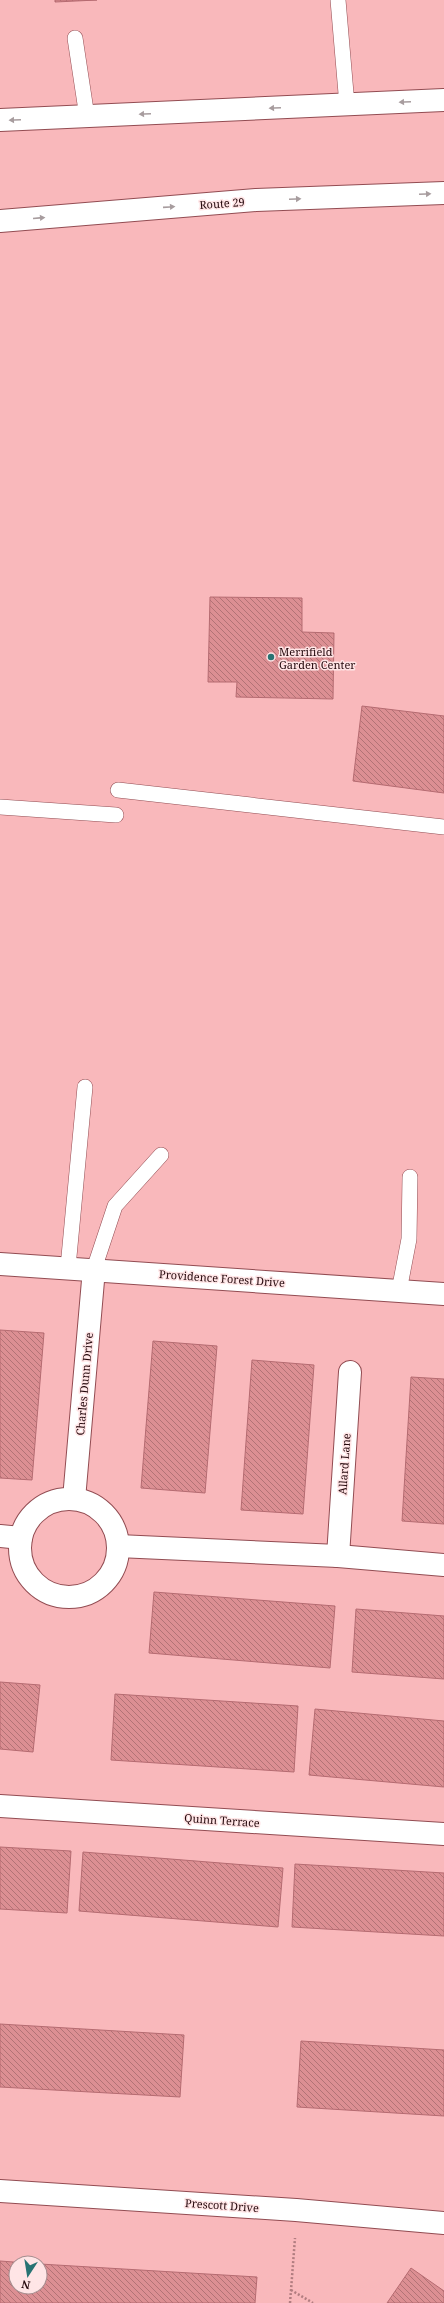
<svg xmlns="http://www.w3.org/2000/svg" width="444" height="2303" font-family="'Noto Serif',serif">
	<defs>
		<pattern id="building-back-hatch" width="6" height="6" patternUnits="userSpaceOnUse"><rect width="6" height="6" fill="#dc8f93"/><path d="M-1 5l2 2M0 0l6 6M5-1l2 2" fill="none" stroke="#b27376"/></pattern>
	</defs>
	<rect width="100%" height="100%" fill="#f9b8bb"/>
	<g fill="url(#building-back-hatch)" stroke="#b56b71">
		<path d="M55 0H97L55 2Z"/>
		<path d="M210 597 302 598V632L334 633 333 699 236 697 237 682H208Z"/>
		<path d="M362 706 444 716V793L353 781Z"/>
		<path d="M0 1330 44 1333 32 1480 0 1478Z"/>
		<path d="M153 1341 217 1346 205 1493 141 1488Z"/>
		<path d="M252 1360 314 1365 303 1514 241 1510Z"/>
		<path d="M411 1377 444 1379V1524L402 1521Z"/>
		<path d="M154 1592 335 1606 330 1668 149 1653Z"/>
		<path d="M356 1609 444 1616V1679L352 1672Z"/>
		<path d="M0 1682 40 1685 33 1752 0 1749Z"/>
		<path d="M115 1694 298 1706 294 1772 111 1760Z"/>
		<path d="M315 1709 444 1721V1787L309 1775Z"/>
		<path d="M0 1847 71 1851 67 1913 0 1909Z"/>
		<path d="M83 1852 283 1868 278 1927 79 1911Z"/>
		<path d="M295 1864 444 1873V1936L292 1927Z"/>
		<path d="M0 2024 184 2035 180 2097 0 2087Z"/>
		<path d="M301 2041 444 2050V2116L297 2107Z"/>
		<path d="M0 2261 27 2263H16V2287H40V2264L257 2277 255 2303H0Z"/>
		<path d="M411 2268 444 2291V2303H387Z"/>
	</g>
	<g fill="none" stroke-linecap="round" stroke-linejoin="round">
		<g stroke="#924c52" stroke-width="16">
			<g id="service">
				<path d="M338 0 347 105"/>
				<path d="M75 38 87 117"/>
				<path d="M118 790 444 827"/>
				<path d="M0 807 116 815"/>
				<path d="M68 1267 85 1087"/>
				<path d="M94 1269 115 1206 161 1155"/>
				<path d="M399 1291 409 1239 410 1177"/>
			</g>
		</g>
		<g stroke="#924c52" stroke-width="24">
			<g id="minor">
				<path d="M74 1499 94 1269"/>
				<circle cx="69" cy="1548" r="49"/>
				<path d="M0 1536 21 1538"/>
				<path d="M118 1546 338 1556 444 1565"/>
				<path d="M338 1556 350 1372"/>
				<path d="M0 1806 444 1834"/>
				<path d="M0 2191 296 2210 444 2223"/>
			</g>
		</g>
		<g stroke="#924c52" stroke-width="24">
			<path id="tertiary" d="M0 1264 444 1294"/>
		</g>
		<g stroke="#924c52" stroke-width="24">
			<g id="primary">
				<path d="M0 120 444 100"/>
				<path d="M0 221 256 200 444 193"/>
			</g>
		</g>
		<g stroke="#b17d80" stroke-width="2.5" stroke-dasharray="2 2" stroke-linecap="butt">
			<path d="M291 2290 313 2303"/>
			<path d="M290 2303 295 2238"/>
		</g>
		<use href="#service" stroke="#fff" stroke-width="15"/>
		<use href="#minor" stroke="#fff" stroke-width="22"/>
		<use href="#tertiary" stroke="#fff" stroke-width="22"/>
		<use href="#primary" stroke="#fff" stroke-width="22"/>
	</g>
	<defs><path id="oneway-solid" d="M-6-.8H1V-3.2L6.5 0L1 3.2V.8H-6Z"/></defs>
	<g fill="#a79c9e">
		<use href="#oneway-solid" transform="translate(405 102) rotate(177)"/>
		<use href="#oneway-solid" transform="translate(275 108) rotate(177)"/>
		<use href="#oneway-solid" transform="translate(145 114) rotate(177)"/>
		<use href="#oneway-solid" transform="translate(15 120) rotate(178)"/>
		<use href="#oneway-solid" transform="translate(425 194) rotate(-3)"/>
		<use href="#oneway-solid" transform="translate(295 199) rotate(-2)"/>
		<use href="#oneway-solid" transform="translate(169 207) rotate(-4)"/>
		<use href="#oneway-solid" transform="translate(39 218) rotate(-5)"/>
	</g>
	<circle fill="#287373" stroke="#ffe5e6" stroke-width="1.5" cx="271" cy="657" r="4"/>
	<g text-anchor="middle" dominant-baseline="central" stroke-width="3" stroke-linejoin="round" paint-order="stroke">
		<g font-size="11" fill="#24080c" stroke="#ffe5e6">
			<text transform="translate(222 203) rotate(-4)">Route 29</text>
			<text transform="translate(222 1278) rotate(4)">Providence Forest Drive</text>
			<text transform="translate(84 1384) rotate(-85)">Charles Dunn Drive</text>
			<text transform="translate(344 1464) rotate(-86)">Allard Lane</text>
			<text transform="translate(222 1820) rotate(4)">Quinn Terrace</text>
			<text transform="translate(222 2205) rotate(4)">Prescott Drive</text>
		</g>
		<g font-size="11" fill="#24080c" stroke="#ffe5e6" text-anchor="start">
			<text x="279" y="651">Merrifield<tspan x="279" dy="13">Garden Center</tspan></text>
		</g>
	</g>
	<g transform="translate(28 2275) rotate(192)"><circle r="19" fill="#ffe5e6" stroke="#a78d8f"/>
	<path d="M0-3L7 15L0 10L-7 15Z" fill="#287373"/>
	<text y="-6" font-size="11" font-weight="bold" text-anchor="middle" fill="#24080c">N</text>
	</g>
</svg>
